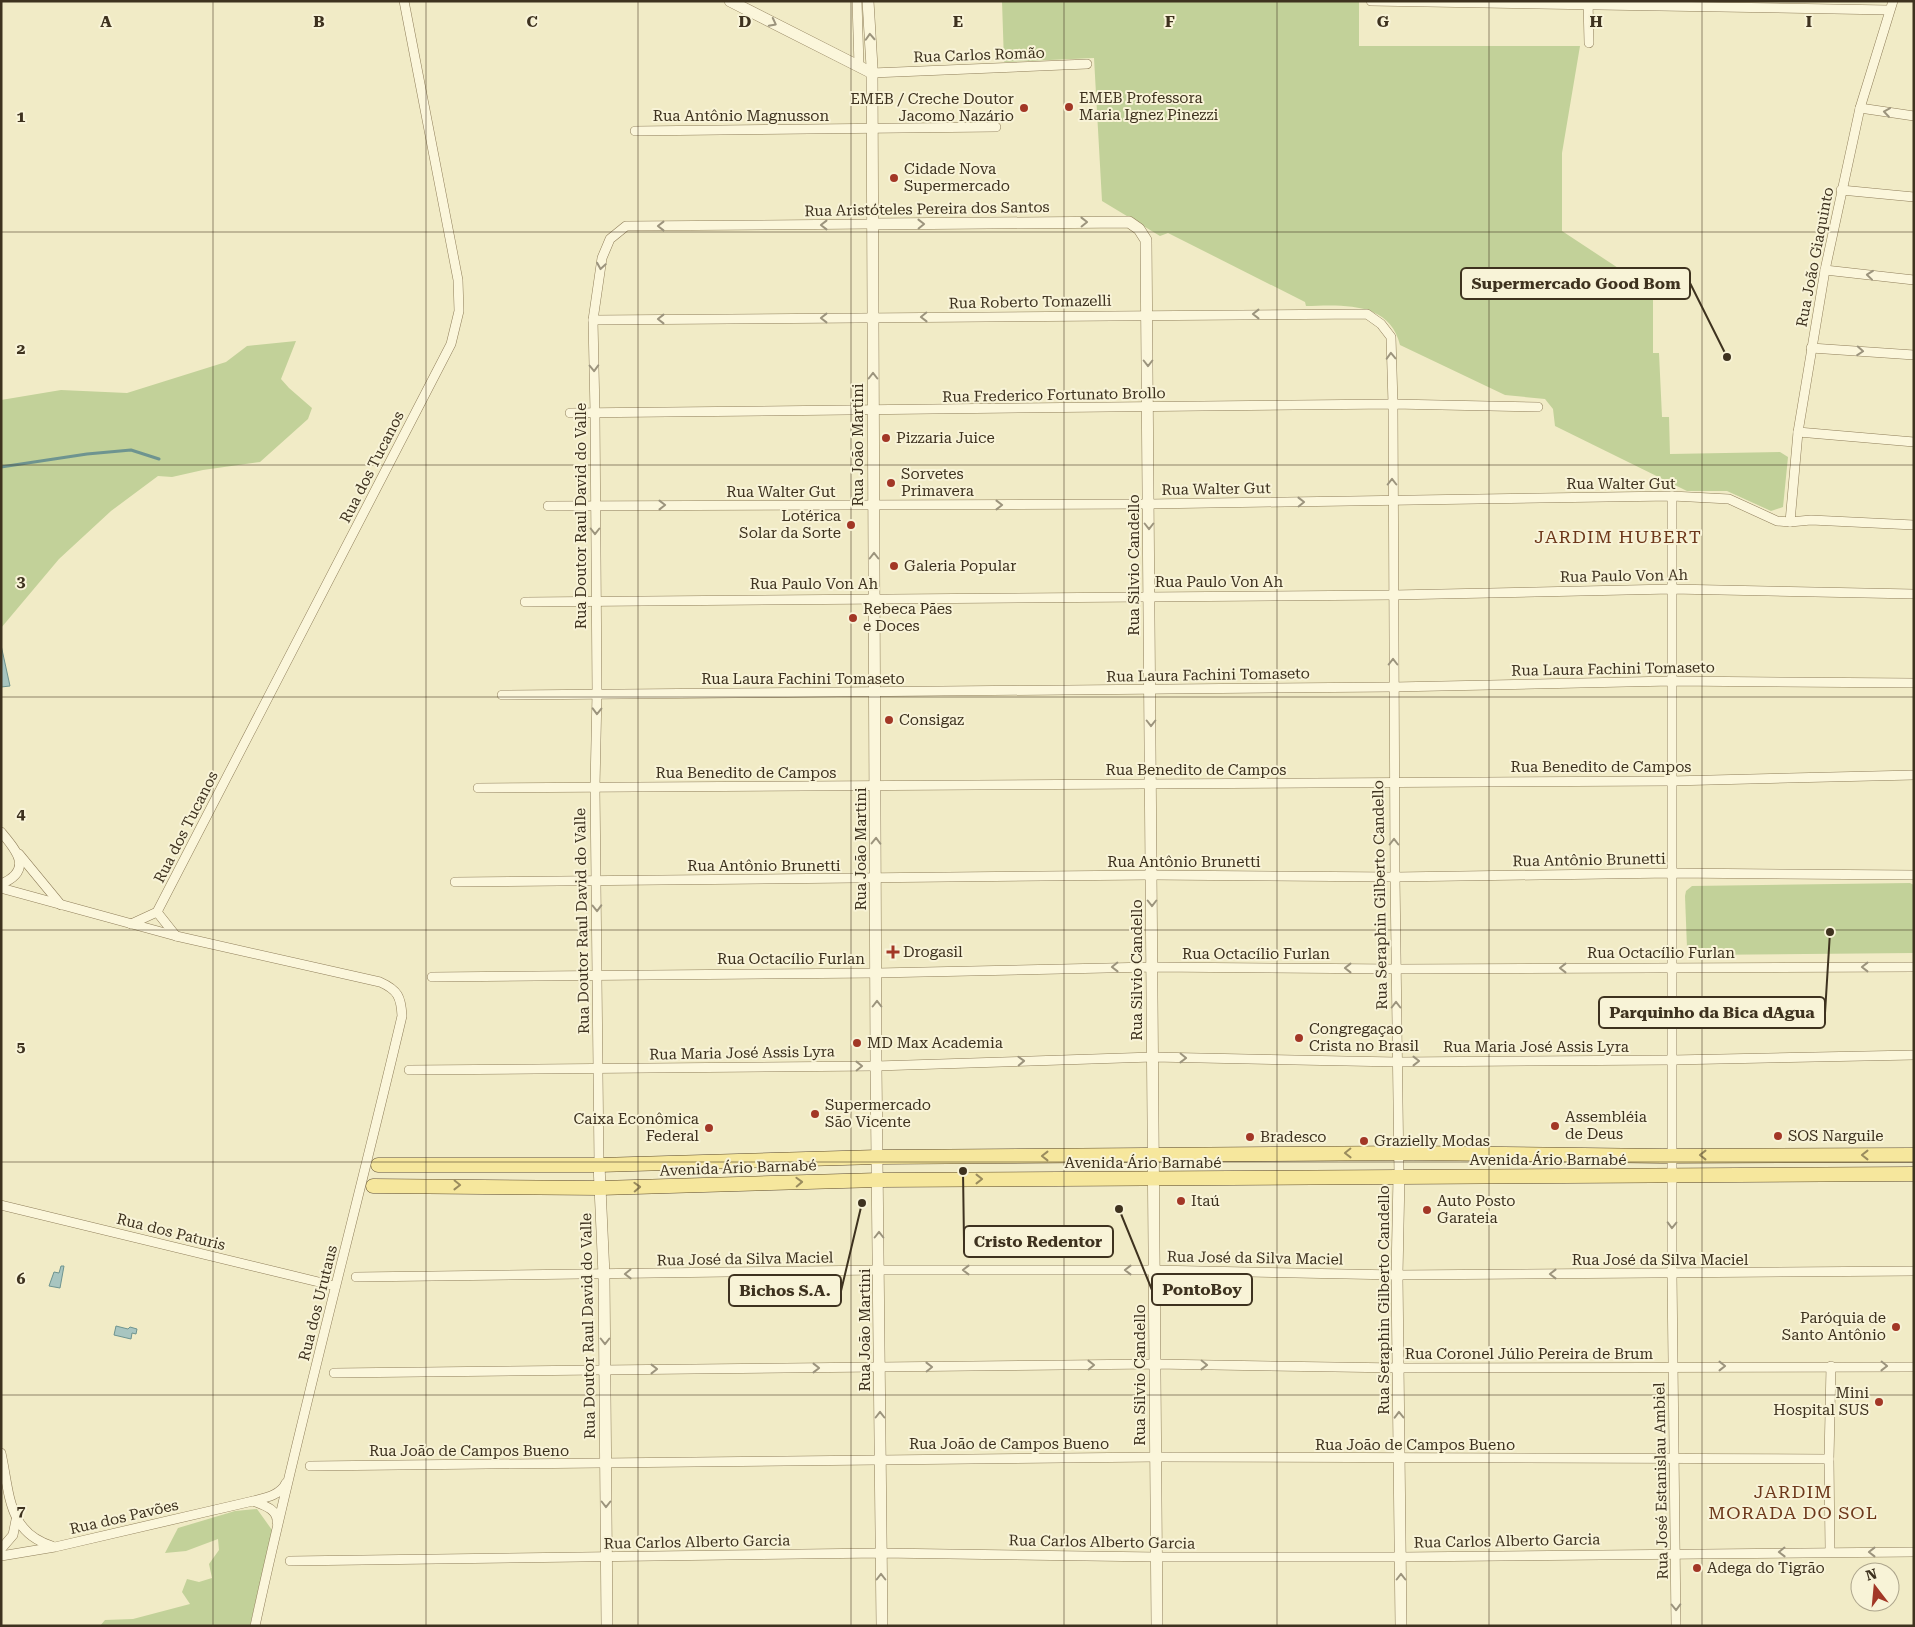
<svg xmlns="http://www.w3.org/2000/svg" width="1915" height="1627" font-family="'Roboto Serif',serif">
	<rect width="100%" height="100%" fill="#f1ebc6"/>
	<g fill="#c2d199">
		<path d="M1002 1H1359V46H1580L1562 153V231L1653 291V353H1659L1662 417H1669L1670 454 1780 452 1788 457 1783 507 1771 511 1727 491H1687L1555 426 1553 409 1545 399 1505 395 1400 345C1390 301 1341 305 1306 306L1305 302 1168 233 1160 236 1102 201 1094 58 1004 62Z"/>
		<path d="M296 341 281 379 289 388 312 408 308 419 260 462 203 470 172 477 158 476 111 511 59 559 1 628V400L61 390 127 393 226 362 247 346Z"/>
		<path d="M1910 883 1914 885V953L1694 955 1687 948 1685 896 1686 891 1692 886Z"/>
		<path d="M257 1509 272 1530 250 1626H100L105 1620 133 1619 190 1604 182 1592 187 1579 199 1582 212 1578 209 1564 219 1550 218 1539 186 1551 165 1553 178 1528 235 1511Z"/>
	</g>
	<g fill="#a8c5c0" stroke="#6e9490">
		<path d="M1 645 10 686 1 687Z"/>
		<path d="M61 1266H64L60 1288 49 1286 54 1272 59 1273Z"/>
		<path d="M116 1326 128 1329 130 1327 137 1329 136 1334 132 1333 131 1339 114 1335Z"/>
	</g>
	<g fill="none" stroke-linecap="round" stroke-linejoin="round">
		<path stroke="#6e9490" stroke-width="3" d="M1 467 87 454 131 450 159 459"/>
		<g stroke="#8f7e5a" stroke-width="10">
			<g id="minor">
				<path d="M857 1 859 66"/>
				<path d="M1371 1 1889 10"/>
				<path d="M1588 1 1589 43"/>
				<path d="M872 73 1087 64"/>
				<path d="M1860 108 1914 116"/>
				<path d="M635 131 996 127"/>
				<path d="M1841 190 1914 197"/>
				<path d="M1825 270 1914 280"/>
				<path d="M593 320 1367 314 1381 324 1391 337 1393 404 1395 877 1399 1176"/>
				<path d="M1811 348 1914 355"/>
				<path d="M570 413 1393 404 1538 407"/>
				<path d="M1798 432 1914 442"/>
				<path d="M1672 496V1274L1676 1626"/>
				<path d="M548 506 1149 504 1672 496 1729 499 1777 521 1790 522 1811 520 1914 525"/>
				<path d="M1790 522 1798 432 1825 270 1860 108 1893 1"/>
				<path d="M525 602 1393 595 1672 589 1914 594"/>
				<path d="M502 695 1393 687 1672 681 1914 683"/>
				<path d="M478 788 1671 781 1914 775"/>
				<path d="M1 832C16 850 34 870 1 884"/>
				<path d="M19 854 61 905"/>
				<path d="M455 882 1151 875 1395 877 1671 873 1914 875"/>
				<path d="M1 888 176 936 380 982C398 990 401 997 402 1016 354 1220 299 1422 255 1626"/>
				<path d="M157 912 176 936"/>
				<path d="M131 924 157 912 451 344 459 311 458 280 404 1"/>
				<path d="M432 977 877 973 1152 967 1396 969 1914 967"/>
				<path d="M409 1070 876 1066 1153 1057 1397 1062 1672 1060 1914 1055"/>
				<path d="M599 1165 595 787 597 693 595 413 593 320 602 258 610 239 626 226 872 224"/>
				<path d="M1 1205 335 1286"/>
				<path d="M356 1277 879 1270H1154L1397 1275 1914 1271"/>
				<path d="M334 1373 1155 1364 1399 1368 1914 1367"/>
				<path d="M1 1453C10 1493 7 1532 52 1546"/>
				<path d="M310 1466 1156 1457 1829 1459"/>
				<path d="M253 1501C265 1498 281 1495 286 1483"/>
				<path d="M1 1549 13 1535 16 1520"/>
				<path d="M1830 1551 1829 1459 1831 1366"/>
				<path d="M1 1556 55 1547 253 1501C263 1505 278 1509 277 1522"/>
				<path d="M290 1561 881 1553 1157 1557H1401L1914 1552"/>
			</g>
		</g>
		<g stroke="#8f7e5a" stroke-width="12">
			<g id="tertiary">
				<path d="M730 1 872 73"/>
				<path d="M868 1 872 67 876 1066 882 1626"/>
				<path d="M872 224 1129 222 1139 229 1146 240 1157 1626"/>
				<path d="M599 1165 604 1275 607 1626"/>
				<path d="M1399 1176 1397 1275 1401 1626"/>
			</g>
		</g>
		<g stroke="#5c4a2e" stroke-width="15">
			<g id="primary">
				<path d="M378 1165H599L878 1157 1413 1153 1662 1156 1914 1155"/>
				<path d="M373 1186 600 1188 879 1180 1914 1174"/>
			</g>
		</g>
		<use href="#minor" stroke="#fbf6db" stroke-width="9"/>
		<use href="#tertiary" stroke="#fbf6db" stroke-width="11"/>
		<use href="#primary" stroke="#f6e79d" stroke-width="14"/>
	</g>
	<defs><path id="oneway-chevron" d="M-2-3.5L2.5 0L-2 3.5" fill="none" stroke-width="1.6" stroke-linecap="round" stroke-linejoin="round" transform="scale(1.25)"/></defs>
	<g stroke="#9c947d">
		<use href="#oneway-chevron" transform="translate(773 23) rotate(27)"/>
		<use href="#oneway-chevron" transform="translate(870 37) rotate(-93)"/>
		<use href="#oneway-chevron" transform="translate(1887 112) rotate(-172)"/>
		<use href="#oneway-chevron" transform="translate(1084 222) rotate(-1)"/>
		<use href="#oneway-chevron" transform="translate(921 224) rotate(-1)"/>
		<use href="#oneway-chevron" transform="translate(824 225) rotate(180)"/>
		<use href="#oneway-chevron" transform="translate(661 226) rotate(180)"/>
		<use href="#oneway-chevron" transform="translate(601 266) rotate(99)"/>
		<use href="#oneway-chevron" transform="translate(1870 275) rotate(-174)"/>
		<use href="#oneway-chevron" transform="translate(1256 314) rotate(180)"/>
		<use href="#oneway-chevron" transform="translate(924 317) rotate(179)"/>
		<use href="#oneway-chevron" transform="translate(824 318) rotate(180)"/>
		<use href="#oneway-chevron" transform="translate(661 319) rotate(180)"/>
		<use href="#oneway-chevron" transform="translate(1860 351) rotate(4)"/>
		<use href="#oneway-chevron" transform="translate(1391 356) rotate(-92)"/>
		<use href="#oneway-chevron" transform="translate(1148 363) rotate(90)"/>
		<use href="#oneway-chevron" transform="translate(594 368) rotate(88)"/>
		<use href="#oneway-chevron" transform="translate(873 376) rotate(-90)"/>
		<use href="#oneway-chevron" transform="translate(1392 482) rotate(-90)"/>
		<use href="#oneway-chevron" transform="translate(1301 502) rotate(-1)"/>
		<use href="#oneway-chevron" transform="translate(662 505)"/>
		<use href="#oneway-chevron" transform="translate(999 505)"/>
		<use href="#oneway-chevron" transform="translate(1149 526) rotate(90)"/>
		<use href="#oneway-chevron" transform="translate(595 531) rotate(90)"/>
		<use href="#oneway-chevron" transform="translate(874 556) rotate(-90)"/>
		<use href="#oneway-chevron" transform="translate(1393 662) rotate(-90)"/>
		<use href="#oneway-chevron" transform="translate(597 711) rotate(91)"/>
		<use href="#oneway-chevron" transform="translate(1151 723) rotate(90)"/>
		<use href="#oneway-chevron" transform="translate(876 841) rotate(-89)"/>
		<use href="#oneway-chevron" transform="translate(1394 842) rotate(-90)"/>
		<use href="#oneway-chevron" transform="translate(1152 903) rotate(90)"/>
		<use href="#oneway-chevron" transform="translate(597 908) rotate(89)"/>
		<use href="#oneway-chevron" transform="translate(1115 967) rotate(179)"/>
		<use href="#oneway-chevron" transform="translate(1865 967) rotate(-180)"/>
		<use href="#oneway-chevron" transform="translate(1348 968) rotate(-180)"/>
		<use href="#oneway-chevron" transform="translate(1563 968) rotate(180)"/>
		<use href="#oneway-chevron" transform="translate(877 1004) rotate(-90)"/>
		<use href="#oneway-chevron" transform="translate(1396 1005) rotate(-90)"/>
		<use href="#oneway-chevron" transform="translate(1183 1058) rotate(1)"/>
		<use href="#oneway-chevron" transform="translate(1021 1061) rotate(-2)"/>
		<use href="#oneway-chevron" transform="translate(1416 1061)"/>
		<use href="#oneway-chevron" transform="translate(859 1066) rotate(-1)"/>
		<use href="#oneway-chevron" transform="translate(1672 1225) rotate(91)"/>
		<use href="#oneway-chevron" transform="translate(879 1235) rotate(-90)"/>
		<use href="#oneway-chevron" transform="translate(966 1270) rotate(180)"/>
		<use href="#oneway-chevron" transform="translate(1128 1270) rotate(180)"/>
		<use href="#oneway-chevron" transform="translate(628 1274) rotate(179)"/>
		<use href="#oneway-chevron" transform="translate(1553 1274) rotate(180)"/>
		<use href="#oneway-chevron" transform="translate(605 1341) rotate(90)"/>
		<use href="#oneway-chevron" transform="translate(1091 1365) rotate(-1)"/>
		<use href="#oneway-chevron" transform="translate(1204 1365) rotate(1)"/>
		<use href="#oneway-chevron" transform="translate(1722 1366)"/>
		<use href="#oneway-chevron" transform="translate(1884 1366) rotate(1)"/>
		<use href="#oneway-chevron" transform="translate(929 1367) rotate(-1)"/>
		<use href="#oneway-chevron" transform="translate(816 1368)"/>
		<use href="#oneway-chevron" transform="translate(654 1369)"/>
		<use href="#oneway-chevron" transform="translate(880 1415) rotate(-90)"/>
		<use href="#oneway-chevron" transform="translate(1399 1415) rotate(-91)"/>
		<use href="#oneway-chevron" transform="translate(606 1504) rotate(90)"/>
		<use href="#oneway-chevron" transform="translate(1782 1552) rotate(179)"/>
		<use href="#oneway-chevron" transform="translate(1872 1552) rotate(-180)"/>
		<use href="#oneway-chevron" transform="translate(881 1577) rotate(-90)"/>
		<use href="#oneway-chevron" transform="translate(1401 1577) rotate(-90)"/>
		<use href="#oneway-chevron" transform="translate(1676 1607) rotate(89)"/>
	</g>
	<g stroke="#9a8c5e">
		<use href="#oneway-chevron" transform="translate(1348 1153) rotate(179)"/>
		<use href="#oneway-chevron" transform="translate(1703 1155) rotate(180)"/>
		<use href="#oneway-chevron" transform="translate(1865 1155) rotate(-180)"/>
		<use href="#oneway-chevron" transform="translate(1045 1156) rotate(180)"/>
		<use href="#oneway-chevron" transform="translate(979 1179)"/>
		<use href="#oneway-chevron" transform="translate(799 1182) rotate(-2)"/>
		<use href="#oneway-chevron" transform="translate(457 1185) rotate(1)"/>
		<use href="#oneway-chevron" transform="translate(637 1187) rotate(-2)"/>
	</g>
	<path fill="none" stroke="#3e321f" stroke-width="1" stroke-opacity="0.55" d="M213 1V1626M426 1V1626M638 1V1626M851 1V1626M1064 1V1626M1277 1V1626M1489 1V1626M1702 1V1626M1 232H1914M1 465H1914M1 697H1914M1 930H1914M1 1162H1914M1 1395H1914"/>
	<g fill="#a23726" stroke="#f8f3d7" stroke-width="2">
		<circle cx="1069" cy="107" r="5"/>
		<circle cx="1024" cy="108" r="5"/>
		<circle cx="894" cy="178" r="5"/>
		<circle cx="886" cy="438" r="5"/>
		<circle cx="891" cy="483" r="5"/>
		<circle cx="851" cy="525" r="5"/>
		<circle cx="894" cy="566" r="5"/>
		<circle cx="853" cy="618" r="5"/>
		<circle cx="889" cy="720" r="5"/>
		<path d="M890.5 944.5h5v5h5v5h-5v5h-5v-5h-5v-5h5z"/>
		<circle cx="1299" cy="1038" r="5"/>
		<circle cx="857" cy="1043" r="5"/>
		<circle cx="815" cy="1114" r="5"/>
		<circle cx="1555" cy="1126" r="5"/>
		<circle cx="709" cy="1128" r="5"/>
		<circle cx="1778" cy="1136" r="5"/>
		<circle cx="1250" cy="1137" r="5"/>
		<circle cx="1364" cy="1141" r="5"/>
		<circle cx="1181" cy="1201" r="5"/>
		<circle cx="1427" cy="1210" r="5"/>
		<circle cx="1896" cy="1327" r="5"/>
		<circle cx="1879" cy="1402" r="5"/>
		<circle cx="1697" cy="1568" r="5"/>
	</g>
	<g text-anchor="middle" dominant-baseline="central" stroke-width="4" stroke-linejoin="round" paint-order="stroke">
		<g font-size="15" fill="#3e321f" stroke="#f8f3d7">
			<text transform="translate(979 55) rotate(-2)">Rua Carlos Romão</text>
			<text x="741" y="116">Rua Antônio Magnusson</text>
			<text transform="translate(927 209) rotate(-1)">Rua Aristóteles Pereira dos Santos</text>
			<text transform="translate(1815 257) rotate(-79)">Rua João Giaquinto</text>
			<text transform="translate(1030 302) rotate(-1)">Rua Roberto Tomazelli</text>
			<text transform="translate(1054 395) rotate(-1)">Rua Frederico Fortunato Brollo</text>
			<text transform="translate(858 445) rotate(-90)">Rua João Martini</text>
			<text transform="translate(372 467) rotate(-63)">Rua dos Tucanos</text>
			<text x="1621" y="484">Rua Walter Gut</text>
			<text transform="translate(1216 489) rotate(-1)">Rua Walter Gut</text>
			<text x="781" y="492">Rua Walter Gut</text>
			<text transform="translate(581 516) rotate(-90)">Rua Doutor Raul David do Valle</text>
			<text transform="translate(1134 565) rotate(-90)">Rua Silvio Candello</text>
			<text transform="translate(1624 576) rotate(-1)">Rua Paulo Von Ah</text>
			<text x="1219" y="582">Rua Paulo Von Ah</text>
			<text x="814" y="584">Rua Paulo Von Ah</text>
			<text transform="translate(1613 669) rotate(-1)">Rua Laura Fachini Tomaseto</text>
			<text transform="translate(1208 675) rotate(-1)">Rua Laura Fachini Tomaseto</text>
			<text x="803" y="679">Rua Laura Fachini Tomaseto</text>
			<text x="1601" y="767">Rua Benedito de Campos</text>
			<text x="1196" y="770">Rua Benedito de Campos</text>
			<text x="746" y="773">Rua Benedito de Campos</text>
			<text transform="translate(186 827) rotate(-63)">Rua dos Tucanos</text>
			<text transform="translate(861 849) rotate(-90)">Rua João Martini</text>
			<text transform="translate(1589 860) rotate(-1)">Rua Antônio Brunetti</text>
			<text x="1184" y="862">Rua Antônio Brunetti</text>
			<text x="764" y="866">Rua Antônio Brunetti</text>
			<text transform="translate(1380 895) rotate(-91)">Rua Seraphin Gilberto Candello</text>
			<text transform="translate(582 921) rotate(-91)">Rua Doutor Raul David do Valle</text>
			<text x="1661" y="953">Rua Octacílio Furlan</text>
			<text x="1256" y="954">Rua Octacílio Furlan</text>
			<text x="791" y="959">Rua Octacílio Furlan</text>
			<text transform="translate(1137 970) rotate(-90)">Rua Silvio Candello</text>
			<text x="1536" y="1047">Rua Maria José Assis Lyra</text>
			<text transform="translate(742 1053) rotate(-1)">Rua Maria José Assis Lyra</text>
			<text x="1548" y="1160">Avenida Ário Barnabé</text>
			<text x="1143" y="1163">Avenida Ário Barnabé</text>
			<text transform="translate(738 1168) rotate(-2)">Avenida Ário Barnabé</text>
			<text transform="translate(171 1232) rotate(14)">Rua dos Paturis</text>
			<text transform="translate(1255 1258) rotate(1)">Rua José da Silva Maciel</text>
			<text transform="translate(745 1259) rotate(-1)">Rua José da Silva Maciel</text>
			<text x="1660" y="1260">Rua José da Silva Maciel</text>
			<text transform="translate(1384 1300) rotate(-90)">Rua Seraphin Gilberto Candello</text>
			<text transform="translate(318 1303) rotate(-76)">Rua dos Urutaus</text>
			<text transform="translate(588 1326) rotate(-91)">Rua Doutor Raul David do Valle</text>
			<text transform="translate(865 1330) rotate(-90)">Rua João Martini</text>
			<text x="1529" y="1354">Rua Coronel Júlio Pereira de Brum</text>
			<text transform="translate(1140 1375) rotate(-90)">Rua Silvio Candello</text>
			<text x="1009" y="1444">Rua João de Campos Bueno</text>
			<text x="1415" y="1445">Rua João de Campos Bueno</text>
			<text x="469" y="1451">Rua João de Campos Bueno</text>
			<text transform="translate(1661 1481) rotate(-91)">Rua José Estanislau Ambiel</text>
			<text transform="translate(124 1517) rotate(-13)">Rua dos Pavões</text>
			<text transform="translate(1507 1541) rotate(-1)">Rua Carlos Alberto Garcia</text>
			<text transform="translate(697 1542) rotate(-1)">Rua Carlos Alberto Garcia</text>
			<text transform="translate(1102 1542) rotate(1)">Rua Carlos Alberto Garcia</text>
		</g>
		<g font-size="15" fill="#3e321f" stroke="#f8f3d7" text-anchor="start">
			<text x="1079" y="98">EMEB Professora<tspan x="1079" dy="17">Maria Ignez Pinezzi</tspan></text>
			<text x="1014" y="99" text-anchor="end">EMEB / Creche Doutor<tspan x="1014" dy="17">Jacomo Nazário</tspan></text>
			<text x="904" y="169">Cidade Nova<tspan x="904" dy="17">Supermercado</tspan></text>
			<text x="896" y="438">Pizzaria Juice</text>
			<text x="901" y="474">Sorvetes<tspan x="901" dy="17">Primavera</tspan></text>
			<text x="841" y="516" text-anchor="end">Lotérica<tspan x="841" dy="17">Solar da Sorte</tspan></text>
			<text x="904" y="566">Galeria Popular</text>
			<text x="863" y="609">Rebeca Pães<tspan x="863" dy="17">e Doces</tspan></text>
			<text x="899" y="720">Consigaz</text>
			<text x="903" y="952">Drogasil</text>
			<text x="1309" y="1029">Congregaçao<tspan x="1309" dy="17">Crista no Brasil</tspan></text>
			<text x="867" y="1043">MD Max Academia</text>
			<text x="825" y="1105">Supermercado<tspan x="825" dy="17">São Vicente</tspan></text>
			<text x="1565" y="1117">Assembléia<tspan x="1565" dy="17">de Deus</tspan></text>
			<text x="699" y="1119" text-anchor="end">Caixa Econômica<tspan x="699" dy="17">Federal</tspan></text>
			<text x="1788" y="1136">SOS Narguile</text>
			<text x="1260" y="1137">Bradesco</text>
			<text x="1374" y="1141">Grazielly Modas</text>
			<text x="1191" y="1201">Itaú</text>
			<text x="1437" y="1201">Auto Posto<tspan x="1437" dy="17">Garateia</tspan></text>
			<text x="1886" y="1318" text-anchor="end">Paróquia de<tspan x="1886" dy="17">Santo Antônio</tspan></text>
			<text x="1869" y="1393" text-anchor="end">Mini<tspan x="1869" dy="17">Hospital SUS</tspan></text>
			<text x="1707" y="1568">Adega do Tigrão</text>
		</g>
		<g font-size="18" letter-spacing="1" fill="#6d381b" stroke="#f8f3d7">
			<text x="1618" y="536">JARDIM HUBERT</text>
			<text x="1793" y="1491">JARDIM<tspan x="1793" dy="21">MORADA DO SOL</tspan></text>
		</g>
	</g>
	<g font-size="16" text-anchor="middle" font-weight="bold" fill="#3e321f" stroke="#f8f3d7" stroke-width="4" stroke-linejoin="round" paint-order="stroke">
		<text x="106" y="27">A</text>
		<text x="319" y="27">B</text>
		<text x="532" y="27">C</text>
		<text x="745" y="27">D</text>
		<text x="958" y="27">E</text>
		<text x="1170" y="27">F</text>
		<text x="1383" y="27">G</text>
		<text x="1596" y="27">H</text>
		<text x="1809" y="27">I</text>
		<text x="21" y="122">1</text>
		<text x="21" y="354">2</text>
		<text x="21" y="587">3</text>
		<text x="21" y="819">4</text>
		<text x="21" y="1052">5</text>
		<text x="21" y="1284">6</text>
		<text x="21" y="1516">7</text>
	</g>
	<path fill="none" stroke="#3e321f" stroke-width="2" d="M1727 357L1690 283M1830 932L1825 1013M963 1171L964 1242M1119 1209L1152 1290M862 1203L841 1291"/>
	<g fill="#3e321f" stroke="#f8f3d7" stroke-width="2">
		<circle cx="1727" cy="357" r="5"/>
		<circle cx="1830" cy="932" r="5"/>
		<circle cx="963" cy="1171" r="5"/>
		<circle cx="1119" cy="1209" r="5"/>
		<circle cx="862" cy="1203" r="5"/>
	</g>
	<g fill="#f8f3d7" stroke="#3e321f" stroke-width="2">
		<rect x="1461" y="268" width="229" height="31" rx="5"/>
		<rect x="1599" y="997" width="226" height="31" rx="5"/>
		<rect x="964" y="1226" width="149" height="31" rx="5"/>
		<rect x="1152" y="1274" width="100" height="31" rx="5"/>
		<rect x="729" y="1275" width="112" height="31" rx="5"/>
	</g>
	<g font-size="16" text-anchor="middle" font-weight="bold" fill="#3e321f">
		<text x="1576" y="289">Supermercado Good Bom</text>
		<text x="1712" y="1018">Parquinho da Bica dAgua</text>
		<text x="1038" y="1247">Cristo Redentor</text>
		<text x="1202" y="1295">PontoBoy</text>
		<text x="785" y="1296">Bichos S.A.</text>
	</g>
	<rect width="1915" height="1627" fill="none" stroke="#3e321f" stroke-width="5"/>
	<g transform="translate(1875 1587) rotate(344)"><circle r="24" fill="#f8f3d7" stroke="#aea68d"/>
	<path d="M0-4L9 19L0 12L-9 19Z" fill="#a23726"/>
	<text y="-8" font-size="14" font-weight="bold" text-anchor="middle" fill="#3e321f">N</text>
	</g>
</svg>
